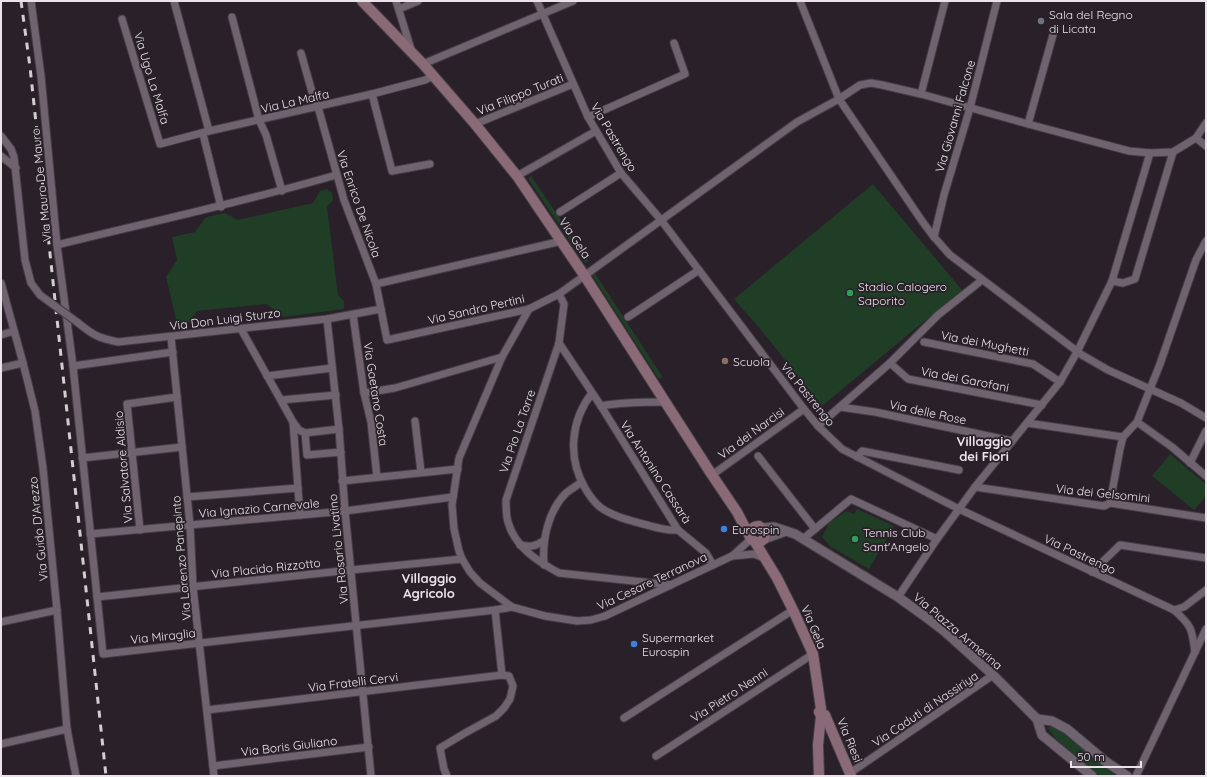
<svg xmlns="http://www.w3.org/2000/svg" width="1207" height="777" font-family="Quicksand,sans-serif">
	<rect width="100%" height="100%" fill="#292029"/>
	<g fill="#203d26">
		<path d="M531 176 588 260 587 263 584 262 529 180V177Z"/>
		<path d="M873 184 962 290 822 406 761 330 734 299Z"/>
		<path d="M327 189 332 193 333 200 327 207 338 295 344 301V309L284 317 266 304 197 311 185 327 177 323 166 277 177 260 172 237 195 232 206 217 225 213 238 220 313 203 320 191Z"/>
		<path d="M594 272 662 376 661 379 658 378 592 275V274Z"/>
		<path d="M1170 454 1206 484V496L1194 510 1152 476Z"/>
		<path d="M857 509 894 526 869 569 831 547 822 537 829 523 846 511 854 514Z"/>
		<path d="M1052 726 1057 727 1116 776H1101L1091 770 1055 738 1048 728Z"/>
	</g>
	<g fill="none" stroke-linecap="round" stroke-linejoin="round">
		<g stroke="#453e46" stroke-width="9">
			<g id="minor">
				<path d="M31 1 41 76 57 245 73 366 103 654 495 610 512 607"/>
				<path d="M174 1 209 131"/>
				<path d="M396 1 411 49"/>
				<path d="M537 1 588 117 621 173 661 220 804 409 818 426 842 449 959 509 1174 610C1192 626 1192 629 1195 652L1136 776"/>
				<path d="M800 1 839 99 922 221 934 237 950 255 1082 355 1108 370 1181 403 1206 418"/>
				<path d="M399 9 418 1"/>
				<path d="M232 17 259 120 266 135 282 191"/>
				<path d="M122 19 160 144 209 131 372 94 425 80 433 76"/>
				<path d="M301 53 312 92 318 107 344 200 376 284 387 340 529 309 559 294 797 122 839 99 860 85 871 83 882 85 921 94 1028 124 1129 151 1150 153 1173 152 1196 138 1206 123"/>
				<path d="M423 64 573 1"/>
				<path d="M372 94 392 171 430 164"/>
				<path d="M921 94 945 1"/>
				<path d="M588 117 685 74 674 43"/>
				<path d="M475 124 573 84"/>
				<path d="M1028 124 1053 35"/>
				<path d="M203 134 221 207"/>
				<path d="M1 136 11 149 14 157 25 260 31 283 40 295"/>
				<path d="M1196 138 1206 146"/>
				<path d="M1 156 16 168"/>
				<path d="M517 176 596 131"/>
				<path d="M560 212 621 173"/>
				<path d="M934 237 944 195 970 108 997 1"/>
				<path d="M57 245C150 222 244 202 336 175"/>
				<path d="M1112 281 1123 283 1135 279 1173 152"/>
				<path d="M1 283 23 363 35 411 43 468 57 610 67 729 76 776"/>
				<path d="M376 284 562 241"/>
				<path d="M559 294 564 304 559 343 506 500C506 507 506 515 508 522 515 547 537 561 559 573L671 585"/>
				<path d="M529 309 502 357 459 458 452 505 454 529 459 551 462 559 470 572 480 583 512 607 545 616 577 621 591 620 605 616 732 556 751 539"/>
				<path d="M353 315 364 393 371 422 377 477"/>
				<path d="M628 317 699 270"/>
				<path d="M327 319 339 429 345 511 371 776"/>
				<path d="M77 322C93 335 98 338 118 342L327 319 381 309"/>
				<path d="M241 329 293 422 300 515"/>
				<path d="M1 335 14 331"/>
				<path d="M171 337 190 525 193 587 214 776"/>
				<path d="M924 342 1033 364 1060 382"/>
				<path d="M559 343 601 406 678 530 706 553 713 565"/>
				<path d="M890 363 908 379 1042 405"/>
				<path d="M73 366 173 352"/>
				<path d="M1 368 23 363"/>
				<path d="M267 376 332 368"/>
				<path d="M364 393 395 388 502 357"/>
				<path d="M592 393C571 420 567 457 585 488 589 495 594 502 600 507 612 516 628 520 643 524 655 527 666 531 678 530"/>
				<path d="M281 400 336 395"/>
				<path d="M601 406C622 402 644 402 665 402"/>
				<path d="M840 407 875 412 1012 441"/>
				<path d="M415 421 421 472"/>
				<path d="M293 422 299 430 305 433 307 455 341 452"/>
				<path d="M1137 422 1172 447 1206 476"/>
				<path d="M1027 423 1123 437"/>
				<path d="M818 426 890 363 938 315 982 280"/>
				<path d="M305 433 339 429"/>
				<path d="M758 456 815 529"/>
				<path d="M857 457 862 451 959 470"/>
				<path d="M82 458 182 447"/>
				<path d="M1190 463 1206 431"/>
				<path d="M712 475 804 409"/>
				<path d="M342 481 458 469"/>
				<path d="M975 487 1104 506 1110 503 1206 518"/>
				<path d="M187 497 298 488"/>
				<path d="M1110 503 1120 449 1123 437 1137 422 1160 364 1196 260 1206 241"/>
				<path d="M140 530 127 404 177 397"/>
				<path d="M90 534 345 511 453 497"/>
				<path d="M803 539 851 499 937 539"/>
				<path d="M520 545C529 547 535 547 543 541"/>
				<path d="M732 556 754 554 764 558"/>
				<path d="M544 565C542 540 548 511 566 493 571 489 577 486 581 482"/>
				<path d="M1092 572 1120 545 1206 558"/>
				<path d="M97 597 351 570 462 559"/>
				<path d="M898 597 937 539 975 487 1060 382 1077 352 1112 281 1150 153"/>
				<path d="M495 610 502 675"/>
				<path d="M1174 610 1184 607 1206 590"/>
				<path d="M1 622 57 610"/>
				<path d="M1195 652 1206 629"/>
				<path d="M207 710 502 675 509 676 513 686 510 699 504 708 496 716 465 733 440 748 444 769 447 776"/>
				<path d="M624 718 793 610"/>
				<path d="M1 744 67 729"/>
				<path d="M656 756 813 654"/>
				<path d="M213 766 369 747"/>
				<path d="M850 773 993 675"/>
			</g>
		</g>
		<g stroke="#453e46" stroke-width="11">
			<g id="tertiary">
				<path d="M763 528 774 527 795 534 898 597 923 615 944 631 993 675 1037 719 1042 735 1092 776"/>
				<path d="M764 539 786 531"/>
				<path d="M1037 719 1052 721 1067 729 1105 761 1127 776"/>
			</g>
		</g>
		<g stroke="#453e46" stroke-width="12">
			<g id="secondary">
				<path d="M362 1 423 64 475 124 517 176 584 275 712 475 737 512 751 539 755 542 777 578 793 610 813 654 821 709 819 712 821 716 818 745 819 776"/>
				<path d="M749 534C750 529 754 526 759 526L764 531V539L760 542H755"/>
				<path d="M825 715 851 776"/>
			</g>
		</g>
		<use href="#minor" stroke="#6e636e" stroke-width="7"/>
		<use href="#tertiary" stroke="#6e636e" stroke-width="9"/>
		<use href="#secondary" stroke="#8a6a77" stroke-width="10"/>
		<path stroke="#d3ccd3" stroke-width="3" stroke-dasharray="7 7" stroke-linecap="butt" d="M21 1 30 67 106 776"/>
		<g stroke="#453e46" stroke-width="9" stroke-linecap="butt">
			<path id="minor-bridge" d="M40 295 77 322"/>
		</g>
		<use href="#minor-bridge" stroke="#6e636e" stroke-width="7"/>
	</g>
	<circle fill="#6b7280" stroke="#292029" stroke-width="1.5" cx="1041" cy="21" r="4"/>
	<g fill="#2e9e5b" stroke="#292029" stroke-width="1.5">
		<circle cx="850" cy="293" r="4"/>
		<circle cx="855" cy="539" r="4"/>
	</g>
	<circle fill="#8d6e63" stroke="#292029" stroke-width="1.5" cx="725" cy="361" r="4"/>
	<g fill="#3f7fe0" stroke="#292029" stroke-width="1.5">
		<circle cx="724" cy="529" r="4"/>
		<circle cx="634" cy="644" r="4"/>
	</g>
	<g text-anchor="middle" dominant-baseline="central" stroke-width="3.5" stroke-linejoin="round" paint-order="stroke">
		<g font-size="12" fill="#eae4ea" stroke="#292029" text-anchor="start">
			<text x="1049" y="14">Sala del Regno<tspan x="1049" dy="14">di Licata</tspan></text>
			<text x="858" y="286">Stadio Calogero<tspan x="858" dy="14">Saporito</tspan></text>
			<text x="733" y="361">Scuola</text>
			<text x="732" y="529">Eurospin</text>
			<text x="863" y="532">Tennis Club<tspan x="863" dy="14">Sant'Angelo</tspan></text>
			<text x="642" y="637">Supermarket<tspan x="642" dy="14">Eurospin</tspan></text>
		</g>
		<g font-size="12" fill="#eae4ea" stroke="#292029">
			<text transform="translate(152 78) rotate(73)">Via Ugo La Malfa</text>
			<text transform="translate(520 94) rotate(-22)">Via Filippo Turati</text>
			<text transform="translate(295 101) rotate(-13)">Via La Malfa</text>
			<text transform="translate(955 116) rotate(-74)">Via Giovanni Falcone</text>
			<text transform="translate(614 137) rotate(59)">Via Pastrengo</text>
			<text transform="translate(41 185) rotate(-96)">Via Mauro De Mauro</text>
			<text transform="translate(359 204) rotate(71)">Via Enrico De Nicola</text>
			<text transform="translate(575 238) rotate(56)">Via Gela</text>
			<text transform="translate(476 309) rotate(-13)">Via Sandro Pertini</text>
			<text transform="translate(225 319) rotate(-7)">Via Don Luigi Sturzo</text>
			<text transform="translate(985 343) rotate(11)">Via dei Mughetti</text>
			<text transform="translate(965 379) rotate(11)">Via dei Garofani</text>
			<text transform="translate(376 394) rotate(81)">Via Gaetano Costa</text>
			<text transform="translate(808 394) rotate(51)">Via Pastrengo</text>
			<text transform="translate(928 412) rotate(12)">Via delle Rose</text>
			<text transform="translate(517 431) rotate(-71)">Via Pio La Torre</text>
			<text transform="translate(751 433) rotate(-36)">Via dei Narcisi</text>
			<text transform="translate(123 467) rotate(-95)">Via Salvatore Aldisio</text>
			<text transform="translate(656 472) rotate(57)">Via Antonino Cassarà</text>
			<text transform="translate(1103 493) rotate(6)">Via dei Gelsomini</text>
			<text transform="translate(259 508) rotate(-5)">Via Ignazio Carnevale</text>
			<text transform="translate(38 529) rotate(-96)">Via Guido D'Arezzo</text>
			<text transform="translate(338 549) rotate(-96)">Via Rosario Livatino</text>
			<text transform="translate(1080 554) rotate(25)">Via Pastrengo</text>
			<text transform="translate(181 558) rotate(-95)">Via Lorenzo Panepinto</text>
			<text transform="translate(266 568) rotate(-6)">Via Placido Rizzotto</text>
			<text transform="translate(652 581) rotate(-25)">Via Cesare Terranova</text>
			<text transform="translate(814 627) rotate(67)">Via Gela</text>
			<text transform="translate(958 631) rotate(40)">Via Piazza Armerina</text>
			<text transform="translate(163 636) rotate(-6)">Via Miraglia</text>
			<text transform="translate(353 682) rotate(-7)">Via Fratelli Cervi</text>
			<text transform="translate(729 695) rotate(-33)">Via Pietro Nenni</text>
			<text transform="translate(925 709) rotate(-34)">Via Caduti di Nassiriya</text>
			<text transform="translate(850 740) rotate(67)">Via Riesi</text>
			<text transform="translate(289 746) rotate(-7)">Via Boris Giuliano</text>
		</g>
		<g font-size="13" font-weight="bold" fill="#eae4ea" stroke="#292029">
			<text x="984" y="441">Villaggio<tspan x="984" dy="15">dei Fiori</tspan></text>
			<text x="429" y="578">Villaggio<tspan x="429" dy="15">Agricolo</tspan></text>
		</g>
	</g>
	<rect width="1207" height="777" fill="none" stroke="#eae4ea" stroke-width="4"/>
	<path d="M1071 761v6h70v-6" fill="none" stroke="#eae4ea" stroke-width="2"/>
	<text x="1077" y="761" font-size="12" fill="#eae4ea" stroke="#292029" stroke-width="3" paint-order="stroke">50 m</text>
</svg>
